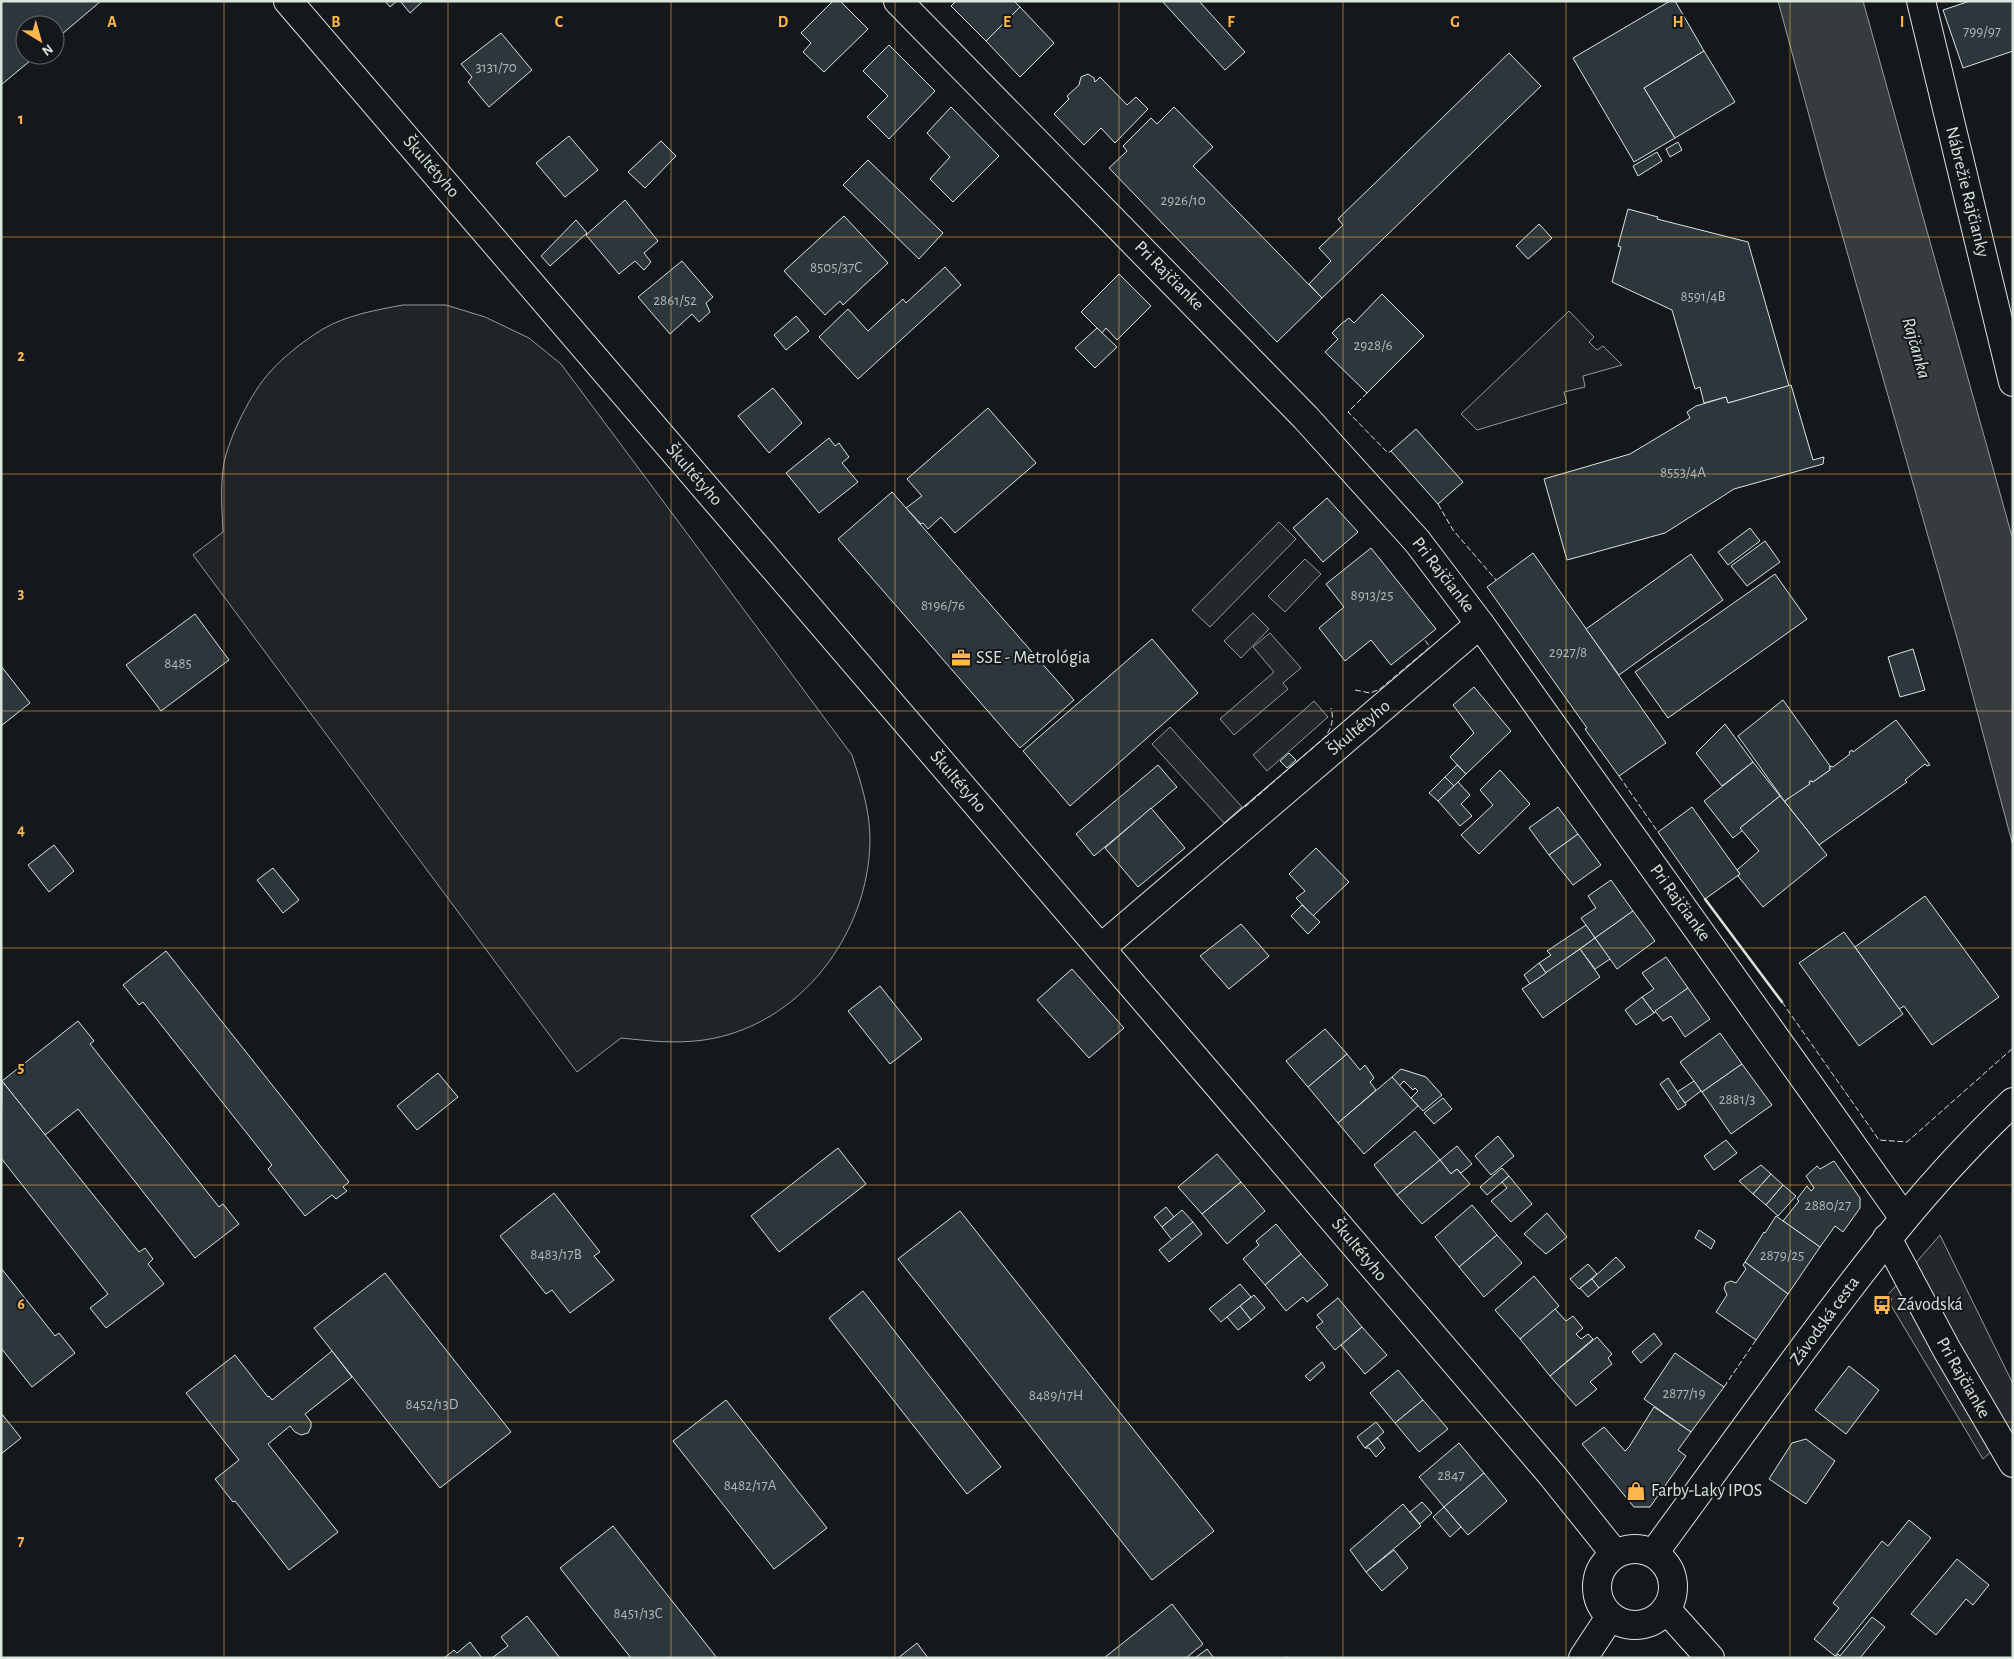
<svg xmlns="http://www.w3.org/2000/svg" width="2014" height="1659" font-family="'Alegreya Sans',sans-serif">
	<rect width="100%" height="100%" fill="#14181c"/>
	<g fill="#202428" stroke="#939e99">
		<path d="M403 305H446L485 317 529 338 561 364 852 755C861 783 870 810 870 840 869 934 800 1026 704 1040 674 1044 651 1041 621 1038L577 1072 193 555 223 532C222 509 220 486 224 463 229 437 252 391 270 372 284 356 305 340 323 329 347 315 376 310 403 305Z"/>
		<path d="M1569 311 1594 337 1589 342 1597 350 1603 346 1622 365 1583 376 1585 387 1564 392 1567 403 1477 430 1461 414Z"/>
	</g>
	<g fill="#24282b" stroke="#939e99">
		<path d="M1279 522 1296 539 1210 627 1192 610Z"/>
		<path d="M1305 559 1321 574 1285 612 1268 596Z"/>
		<path d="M1253 613 1269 629 1241 658 1224 641Z"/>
		<path d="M1270 633 1301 668 1283 683 1288 689 1234 735 1220 719 1274 672 1253 647Z"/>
		<path d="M1314 701 1328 717 1267 771 1253 755Z"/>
		<path d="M1170 727 1242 807 1224 823 1152 744Z"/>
		<path d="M1940 1235 2013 1384V1432L1983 1459 1886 1297Z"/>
	</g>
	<path fill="#363b3e" stroke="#939e99" d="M1778 1H1863L2013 540V846L1963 659 1826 178Z"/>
	<g fill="#2c363c" stroke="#d8e6dc">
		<path d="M1 1H101L55 40V25H25V55H37L1 85Z"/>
		<path d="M385 1H397L390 7Z"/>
		<path d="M400 1H423L410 13Z"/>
		<path d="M833 1H840L868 29 824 72 803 52 811 43 801 33Z"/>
		<path d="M956 1H1014L1020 7 986 41 951 6Z"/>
		<path d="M1162 1H1199L1245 52 1225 70Z"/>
		<path d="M1670 1H1675L1704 51 1644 88 1675 138 1634 162 1573 58Z"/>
		<path d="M1970 1H2013V51L1963 68 1943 10Z"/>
		<path d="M1020 7 1054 43 1020 77 986 41Z"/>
		<path d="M501 33 532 70 489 107 468 82 472 77 461 64Z"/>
		<path d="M889 45 935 91 889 139 867 117 888 96 863 71Z"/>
		<path d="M1704 51 1735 102 1675 138 1644 88Z"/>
		<path d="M1509 53 1541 86 1322 298 1309 284 1331 261 1319 248 1343 225 1338 219Z"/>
		<path d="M1088 74 1094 78 1095 82 1100 77 1127 105 1136 97 1148 109 1115 143 1101 128 1084 145 1054 114 1069 99 1067 96 1079 85 1081 77Z"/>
		<path d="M951 107 999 156 953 202 930 179 950 157 927 133Z"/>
		<path d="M1174 107 1213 147 1193 166 1322 298 1277 342 1109 168 1127 151 1123 146 1151 118 1157 124Z"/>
		<path d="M569 136 598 170 565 197 536 163Z"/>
		<path d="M661 141 676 156 645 188 628 172Z"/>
		<path d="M1678 142 1682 150 1670 157 1666 149Z"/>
		<path d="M1657 152 1662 161 1638 176 1633 166Z"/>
		<path d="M868 160 943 233 919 259 843 185Z"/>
		<path d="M625 200 658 241 644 253 651 262 644 270 635 261 619 274 586 235Z"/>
		<path d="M1628 209 1658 217 1657 219 1748 242 1789 386 1728 403 1726 397 1704 403 1700 387 1695 389 1672 310 1612 282 1621 247 1618 246Z"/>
		<path d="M844 216 888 263 843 305 840 301 825 315 784 271Z"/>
		<path d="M576 220 587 233 550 266 541 256Z"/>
		<path d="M1539 224 1552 238 1528 259 1516 246Z"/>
		<path d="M682 261 713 297 706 303 710 312 699 322 692 314 670 334 638 297Z"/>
		<path d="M945 267 961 285 858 379 819 337 848 309 868 331 903 299 906 303Z"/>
		<path d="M1119 274 1151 306 1117 340 1106 328 1102 333 1081 312Z"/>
		<path d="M1382 294 1424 336 1367 393 1325 352 1338 339 1332 333 1341 324 1349 318 1354 323Z"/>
		<path d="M796 316 809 331 786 350 774 335Z"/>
		<path d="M1097 328 1117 347 1095 368 1075 348Z"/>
		<path d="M1791 385 1813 460 1824 457 1823 464 1734 489 1665 533 1567 560 1544 479 1630 454 1690 418 1687 412 1696 406 1726 397 1728 403Z"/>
		<path d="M773 388 802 423 769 453 738 416Z"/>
		<path d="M988 408 1036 463 955 533 941 517 928 529 923 523 921 524 906 508 922 496 907 479Z"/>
		<path d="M1416 429 1463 482 1438 504 1391 451Z"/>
		<path d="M829 438 835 446 839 443 849 457 842 463 858 482 819 513 786 473Z"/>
		<path d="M892 492 1074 700 1020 748 838 539Z"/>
		<path d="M1327 498 1358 532 1323 562 1293 528Z"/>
		<path d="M1750 528 1760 541 1728 565 1718 552Z"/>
		<path d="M1765 541 1780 562 1747 586 1731 566Z"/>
		<path d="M1371 548 1436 629 1391 665 1371 640 1345 661 1319 628 1344 607 1326 584Z"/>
		<path d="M1533 553 1666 743 1619 776 1585 729 1587 728 1487 587Z"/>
		<path d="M1691 554 1723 600 1619 675 1586 629Z"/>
		<path d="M1775 574 1807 619 1668 718 1635 672Z"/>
		<path d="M195 614 229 660 161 711 126 665Z"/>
		<path d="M1152 639 1198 693 1070 806 1023 751Z"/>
		<path d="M1913 649 1925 690 1900 697 1888 657Z"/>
		<path d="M1 666 30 703 1 726Z"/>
		<path d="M1474 687 1511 731 1466 774 1450 757 1474 733 1453 705Z"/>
		<path d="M1783 700 1830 766V770L1813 782 1811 781 1809 782 1810 784 1789 799 1788 798 1785 802 1738 736Z"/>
		<path d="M1896 720 1930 765 1927 766 1925 764 1905 780 1907 782 1819 845 1785 802 1786 800 1810 784 1809 782 1811 781 1813 782 1830 770V766L1833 767 1850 754 1849 752 1852 750 1853 752Z"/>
		<path d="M1725 724 1753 762 1722 786 1696 753Z"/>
		<path d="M1289 753 1296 760 1287 768 1280 761Z"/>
		<path d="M1753 762 1780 796 1740 828 1743 830 1733 838 1704 801Z"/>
		<path d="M1158 765 1177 787 1094 856 1076 834Z"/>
		<path d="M1457 765 1466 774 1454 786 1445 777Z"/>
		<path d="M1500 770 1530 804 1479 854 1461 835 1493 805 1480 790Z"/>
		<path d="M1445 777 1454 786 1438 801 1429 793Z"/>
		<path d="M1458 782 1470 795 1461 804 1472 816 1460 826 1438 801Z"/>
		<path d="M1780 796 1827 855 1763 907 1738 876 1740 874 1737 870 1759 851 1740 828Z"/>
		<path d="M1558 807 1578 834 1549 855 1529 828Z"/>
		<path d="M1692 807 1740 874 1705 899 1658 832Z"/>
		<path d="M1151 808 1185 848 1138 887 1105 848Z"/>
		<path d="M1578 834 1601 865 1573 885 1549 855Z"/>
		<path d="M54 845 74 871 49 892 28 865Z"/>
		<path d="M1316 848 1349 882 1313 916 1296 898 1305 891 1289 874Z"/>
		<path d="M273 868 299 900 283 913 257 880Z"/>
		<path d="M1611 880 1633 911 1595 938 1581 918 1596 908 1588 896Z"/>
		<path d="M1925 896 1999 997 1932 1045 1904 1006 1899 1009 1855 947Z"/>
		<path d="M1302 905 1320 922 1308 934 1291 916Z"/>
		<path d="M1633 911 1655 941 1617 969 1595 938Z"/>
		<path d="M1241 924 1269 956 1229 989 1200 956Z"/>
		<path d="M1586 925 1595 938 1546 973 1539 963 1551 955 1547 951Z"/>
		<path d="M1844 932 1903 1014 1859 1046 1799 963Z"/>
		<path d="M1595 938 1610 959 1595 969 1580 949Z"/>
		<path d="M1580 949 1600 977 1543 1018 1522 989Z"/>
		<path d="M166 951 349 1182 343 1187 347 1191 336 1199 332 1195 305 1216 268 1169 272 1165 143 1002 139 1005 123 985Z"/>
		<path d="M1666 957 1688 988 1654 1013 1642 997 1654 989 1642 973Z"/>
		<path d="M1539 963 1546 973 1530 984 1524 975Z"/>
		<path d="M1072 969 1124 1028 1089 1058 1037 1000Z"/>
		<path d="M880 986 922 1039 890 1064 848 1011Z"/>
		<path d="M1688 988 1710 1019 1685 1037 1671 1016 1663 1021 1655 1011Z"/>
		<path d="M1642 997 1654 1013 1636 1025 1625 1010Z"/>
		<path d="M78 1021 94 1041 90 1044 219 1207 223 1204 239 1224 195 1258 78 1109 45 1135 2 1081Z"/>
		<path d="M1325 1029 1347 1054 1308 1087 1286 1061Z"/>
		<path d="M1720 1033 1742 1064 1702 1092 1680 1062Z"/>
		<path d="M1347 1054 1360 1070 1365 1065 1374 1078 1370 1082 1376 1090 1338 1123 1308 1087Z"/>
		<path d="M1742 1064 1772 1105 1731 1134 1702 1092Z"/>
		<path d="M1401 1069 1426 1077 1442 1095 1423 1111 1411 1098 1418 1091 1415 1088 1413 1090 1404 1081 1399 1086 1392 1077Z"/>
		<path d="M438 1073 458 1097 417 1130 397 1106Z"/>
		<path d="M1392 1077 1418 1106 1364 1154 1338 1123Z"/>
		<path d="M1668 1078 1685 1103 1686 1105 1678 1110 1660 1084Z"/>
		<path d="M2 1081 139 1252 145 1248 153 1259 148 1264 164 1284 106 1328 90 1308 108 1294 1 1158Z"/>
		<path d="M1694 1081 1701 1091 1685 1103 1677 1092Z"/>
		<path d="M1443 1098 1452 1109 1434 1124 1424 1113Z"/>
		<path d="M1415 1131 1440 1160 1397 1195 1374 1165Z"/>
		<path d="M1498 1136 1514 1156 1491 1175 1475 1156Z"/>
		<path d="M1726 1140 1737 1153 1714 1170 1704 1156Z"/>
		<path d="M1457 1146 1472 1164 1461 1173 1457 1169 1451 1174 1440 1160Z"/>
		<path d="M838 1148 866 1184 779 1252 751 1216Z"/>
		<path d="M1217 1154 1241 1182 1202 1214 1178 1187Z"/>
		<path d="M1440 1160 1451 1174 1457 1169 1470 1184 1422 1224 1397 1195Z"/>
		<path d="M1834 1161 1860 1198V1208L1843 1232 1835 1226 1820 1247 1783 1221 1799 1201 1797 1199 1807 1186 1811 1191 1814 1188 1806 1176 1817 1166 1820 1169Z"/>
		<path d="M1761 1165 1771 1174 1753 1194 1739 1181Z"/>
		<path d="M1502 1168 1509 1176 1487 1195 1480 1187Z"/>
		<path d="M1771 1174 1783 1185 1766 1205 1753 1194Z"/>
		<path d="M1509 1176 1532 1204 1511 1222 1491 1201 1507 1188 1502 1182Z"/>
		<path d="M1241 1182 1265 1211 1227 1244 1202 1214Z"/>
		<path d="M1783 1185 1796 1196 1778 1216 1766 1205Z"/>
		<path d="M554 1193 600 1252 594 1256 614 1280 570 1313 552 1290 546 1294 500 1236Z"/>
		<path d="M1472 1205 1497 1235 1459 1267 1435 1237Z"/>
		<path d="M1166 1207 1174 1217 1162 1227 1154 1217Z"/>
		<path d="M1182 1210 1193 1222 1172 1240 1162 1227Z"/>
		<path d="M960 1211 1214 1531 1152 1580 898 1259Z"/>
		<path d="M1547 1213 1567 1237 1546 1254 1524 1234Z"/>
		<path d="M1776 1216 1820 1247 1788 1294 1745 1262 1764 1232 1765 1233Z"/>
		<path d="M1193 1222 1202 1234 1169 1262 1159 1250Z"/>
		<path d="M1276 1224 1301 1254 1265 1285 1243 1259 1259 1245 1256 1241Z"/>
		<path d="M1699 1230 1715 1241 1711 1249 1695 1238Z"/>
		<path d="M1497 1235 1522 1263 1484 1297 1459 1267Z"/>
		<path d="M1301 1254 1328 1285 1307 1302 1303 1297 1286 1311 1265 1285Z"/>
		<path d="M1616 1257 1625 1267 1599 1288 1592 1279Z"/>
		<path d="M1745 1262 1788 1294 1756 1340 1716 1312 1727 1295 1724 1288 1726 1283 1731 1281 1736 1283 1746 1269 1743 1265Z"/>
		<path d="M1588 1264 1597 1274 1579 1289 1570 1279Z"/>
		<path d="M1 1268 55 1336 59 1333 75 1353 32 1387 1 1348Z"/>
		<path d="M385 1273 511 1432 440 1488 314 1328Z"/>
		<path d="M1534 1276 1559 1306 1520 1339 1495 1310Z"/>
		<path d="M1592 1279 1599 1288 1588 1297 1580 1288Z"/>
		<path d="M1240 1284 1251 1297 1221 1322 1209 1309Z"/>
		<path d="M863 1291 1001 1467 967 1494 829 1318Z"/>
		<path d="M1254 1295 1265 1308 1251 1320 1240 1306Z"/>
		<path d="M1886 1295 1892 1299 1879 1316 1873 1312Z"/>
		<path d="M1338 1298 1362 1327 1335 1350 1316 1327 1323 1322 1317 1315Z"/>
		<path d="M1240 1306 1251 1320 1238 1330 1227 1317Z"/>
		<path d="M1555 1309 1566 1321 1573 1316 1583 1328 1576 1334 1581 1339 1588 1334 1593 1339 1550 1376 1520 1339Z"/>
		<path d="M1362 1327 1387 1355 1365 1374 1341 1345Z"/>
		<path d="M1654 1333 1662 1344 1641 1363 1632 1352Z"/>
		<path d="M1597 1337 1612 1354 1608 1358 1612 1364 1590 1382 1597 1389 1576 1406 1550 1376Z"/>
		<path d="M332 1351 352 1377 305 1414 311 1422V1427L308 1433 301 1435 295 1432 290 1426 268 1444 338 1532 289 1570 235 1501 233 1502 215 1479 239 1460 186 1393 235 1355 268 1397 269 1396 272 1400Z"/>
		<path d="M1675 1353 1724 1387 1691 1432 1644 1399Z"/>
		<path d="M1322 1362 1325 1367 1310 1381 1305 1376Z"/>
		<path d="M1849 1366 1879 1390 1846 1434 1815 1410Z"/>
		<path d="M1398 1370 1423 1400 1395 1423 1370 1393Z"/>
		<path d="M726 1400 827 1528 774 1569 673 1441Z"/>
		<path d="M1423 1400 1448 1429 1419 1452 1395 1423Z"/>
		<path d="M1654 1407 1691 1432 1678 1450 1686 1456 1650 1507H1634L1582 1444 1604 1427 1625 1451 1629 1447Z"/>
		<path d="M1 1413 21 1438 1 1454Z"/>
		<path d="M1376 1422 1384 1432 1365 1448 1357 1437Z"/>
		<path d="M1378 1438 1385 1448 1376 1457 1369 1448H1365Z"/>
		<path d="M1806 1439 1835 1461 1806 1504 1769 1479 1792 1443Z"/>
		<path d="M1459 1443 1484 1473 1444 1507 1419 1477Z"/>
		<path d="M1484 1473 1507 1501 1468 1535 1444 1507Z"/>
		<path d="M1422 1502 1432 1513 1420 1524 1410 1512Z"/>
		<path d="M1403 1504 1421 1526 1366 1572 1350 1550Z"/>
		<path d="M1444 1507 1461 1527 1450 1537 1433 1517Z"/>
		<path d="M1909 1520 1931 1538 1835 1656 1814 1639 1839 1608 1833 1603 1882 1541 1888 1546Z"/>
		<path d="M613 1526 717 1658H631L560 1568Z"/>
		<path d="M1394 1550 1408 1568 1382 1591 1366 1572Z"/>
		<path d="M1957 1559 1989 1585 1973 1605 1966 1599 1936 1635 1911 1614Z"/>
		<path d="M1172 1604 1203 1644 1186 1658H1104Z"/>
		<path d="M527 1616 560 1658H492L508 1646 501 1637Z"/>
		<path d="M1872 1617 1885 1627 1860 1658H1835L1838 1654 1840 1656Z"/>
		<path d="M470 1642 482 1658H444L454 1650 457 1653Z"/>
		<path d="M917 1643 928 1658H898Z"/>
		<path d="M1207 1649 1214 1658H1195Z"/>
	</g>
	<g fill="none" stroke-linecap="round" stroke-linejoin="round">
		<g stroke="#d8e6dc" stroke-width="30">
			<g id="minor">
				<path d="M288 1 1235 1105 1551 1474 1615 1554"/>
				<path d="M898 1 1306 418 1417 541 1480 624 1904 1218"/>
				<path d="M1921 1 2013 382"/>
				<path d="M1101 948 1480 624"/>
				<path d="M1887 1238 1947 1350 2013 1463"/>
				<path d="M1666 1609 1710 1658"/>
			</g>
		</g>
		<g stroke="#d8e6dc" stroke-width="30">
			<g id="tertiary">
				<circle cx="1635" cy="1587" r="38"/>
				<path d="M1654 1553C1701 1489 1748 1425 1795 1360 1862 1269 1930 1180 2013 1102"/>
				<path d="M1583 1658 1610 1617"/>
			</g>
		</g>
		<use href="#minor" stroke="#14181c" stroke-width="28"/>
		<use href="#tertiary" stroke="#14181c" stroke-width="28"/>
		<g stroke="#d8e6dc" stroke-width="1" stroke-dasharray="6 2.5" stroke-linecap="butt">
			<path d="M1367 393 1348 412 1388 453 1391 451"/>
			<path d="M1438 504 1453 530 1496 580"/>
			<path d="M1355 690 1370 693 1380 689 1430 647 1424 639"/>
			<path d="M1619 776 1658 832"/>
			<path d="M1245 807 1325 737C1332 727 1334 720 1331 708"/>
			<path d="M1782 1002 1879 1140 1907 1142 2013 1048"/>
			<path d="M1724 1387 1756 1340"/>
		</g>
		<g stroke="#d8e6dc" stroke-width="2.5">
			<path d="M1705 899 1782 1002"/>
			<path d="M1286 1658H1287"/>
		</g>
	</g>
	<path fill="none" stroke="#ffb74d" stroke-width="1" stroke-opacity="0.55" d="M224 1V1658M448 1V1658M671 1V1658M895 1V1658M1119 1V1658M1343 1V1658M1566 1V1658M1790 1V1658M1 237H2013M1 474H2013M1 711H2013M1 948H2013M1 1185H2013M1 1422H2013"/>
	<defs>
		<g id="office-bare" transform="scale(1.5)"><path d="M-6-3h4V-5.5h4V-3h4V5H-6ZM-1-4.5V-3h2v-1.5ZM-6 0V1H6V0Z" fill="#ffb74d" stroke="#14181c" stroke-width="2.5" paint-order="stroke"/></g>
		<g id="bus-bare" transform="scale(1.5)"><path d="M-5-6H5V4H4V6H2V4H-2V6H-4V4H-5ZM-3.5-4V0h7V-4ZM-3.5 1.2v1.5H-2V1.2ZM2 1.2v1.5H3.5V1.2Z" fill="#ffb74d" stroke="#14181c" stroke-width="2.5" paint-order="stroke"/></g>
		<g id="shop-bare" transform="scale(1.5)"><path d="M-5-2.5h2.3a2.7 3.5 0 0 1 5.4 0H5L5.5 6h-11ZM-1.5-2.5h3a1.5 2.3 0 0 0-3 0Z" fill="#ffb74d" stroke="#14181c" stroke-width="2.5" paint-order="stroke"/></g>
	</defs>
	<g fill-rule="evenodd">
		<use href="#office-bare" x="961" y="658"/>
		<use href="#bus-bare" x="1882" y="1305"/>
		<use href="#shop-bare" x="1636" y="1491"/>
	</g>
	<g text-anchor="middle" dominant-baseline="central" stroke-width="4" stroke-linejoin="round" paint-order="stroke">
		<g font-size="15" fill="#adbab4">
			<text x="1982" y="31">799/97</text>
			<text x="496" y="67">3131/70</text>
			<text x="1183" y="200">2926/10</text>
			<text x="836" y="267">8505/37C</text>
			<text x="1703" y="296">8591/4B</text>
			<text x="675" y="300">2861/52</text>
			<text x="1373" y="345">2928/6</text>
			<text x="1683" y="472">8553/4A</text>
			<text x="1372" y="595">8913/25</text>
			<text x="943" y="605">8196/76</text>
			<text x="1568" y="652">2927/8</text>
			<text x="178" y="663">8485</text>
			<text x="1737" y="1099">2881/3</text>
			<text x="1828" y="1205">2880/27</text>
			<text x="556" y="1254">8483/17B</text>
			<text x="1782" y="1255">2879/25</text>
			<text x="1684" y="1393">2877/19</text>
			<text x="1056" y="1395">8489/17H</text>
			<text x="432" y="1404">8452/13D</text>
			<text x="1451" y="1475">2847</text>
			<text x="750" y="1485">8482/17A</text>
			<text x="638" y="1613">8451/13C</text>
		</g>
		<g font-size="18" fill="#d8e6dc" stroke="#14181c">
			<text transform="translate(431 167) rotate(49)">Škultétyho</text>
			<text transform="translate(1967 192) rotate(76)">Nábrežie Rajčianky</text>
			<text transform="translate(1169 276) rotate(45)">Pri Rajčianke</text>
			<text transform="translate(694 475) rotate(49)">Škultétyho</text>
			<text transform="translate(1443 575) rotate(52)">Pri Rajčianke</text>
			<text transform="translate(1359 728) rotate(-40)">Škultétyho</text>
			<text transform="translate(958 782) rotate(49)">Škultétyho</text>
			<text transform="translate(1680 903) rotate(54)">Pri Rajčianke</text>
			<text transform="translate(1359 1250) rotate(50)">Škultétyho</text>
			<text transform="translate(1825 1321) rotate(-54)">Závodská cesta</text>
			<text transform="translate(1963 1378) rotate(60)">Pri Rajčianke</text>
		</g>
		<g font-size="18" fill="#d8e6dc" stroke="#14181c" text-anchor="start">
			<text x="976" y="658">SSE - Metrológia</text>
			<text x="1897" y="1305">Závodská</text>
			<text x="1651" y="1491">Farby-Laky IPOS</text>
		</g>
		<g font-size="19" font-style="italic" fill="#d8e6dc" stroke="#14181c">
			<text transform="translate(1916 348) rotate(74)">Rajčanka</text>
		</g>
	</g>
	<g font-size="16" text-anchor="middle" font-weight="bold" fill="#ffb74d" stroke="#14181c" stroke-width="4" stroke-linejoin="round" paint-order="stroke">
		<text x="112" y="27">A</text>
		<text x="336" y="27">B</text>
		<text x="559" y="27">C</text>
		<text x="783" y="27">D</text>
		<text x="1007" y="27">E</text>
		<text x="1231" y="27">F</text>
		<text x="1455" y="27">G</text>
		<text x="1678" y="27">H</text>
		<text x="1902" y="27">I</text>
		<text x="21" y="124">1</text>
		<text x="21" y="361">2</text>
		<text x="21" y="598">3</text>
		<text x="21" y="835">4</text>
		<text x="21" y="1072">5</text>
		<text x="21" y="1309">6</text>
		<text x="21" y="1546">7</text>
	</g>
	<rect width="2014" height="1659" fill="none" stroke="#d8e6dc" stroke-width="5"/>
	<g transform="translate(40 40) rotate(143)"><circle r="24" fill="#14181c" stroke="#626a69"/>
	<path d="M0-4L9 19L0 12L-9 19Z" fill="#ffb74d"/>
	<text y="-8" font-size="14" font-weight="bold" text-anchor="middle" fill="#d8e6dc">N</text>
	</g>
</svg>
